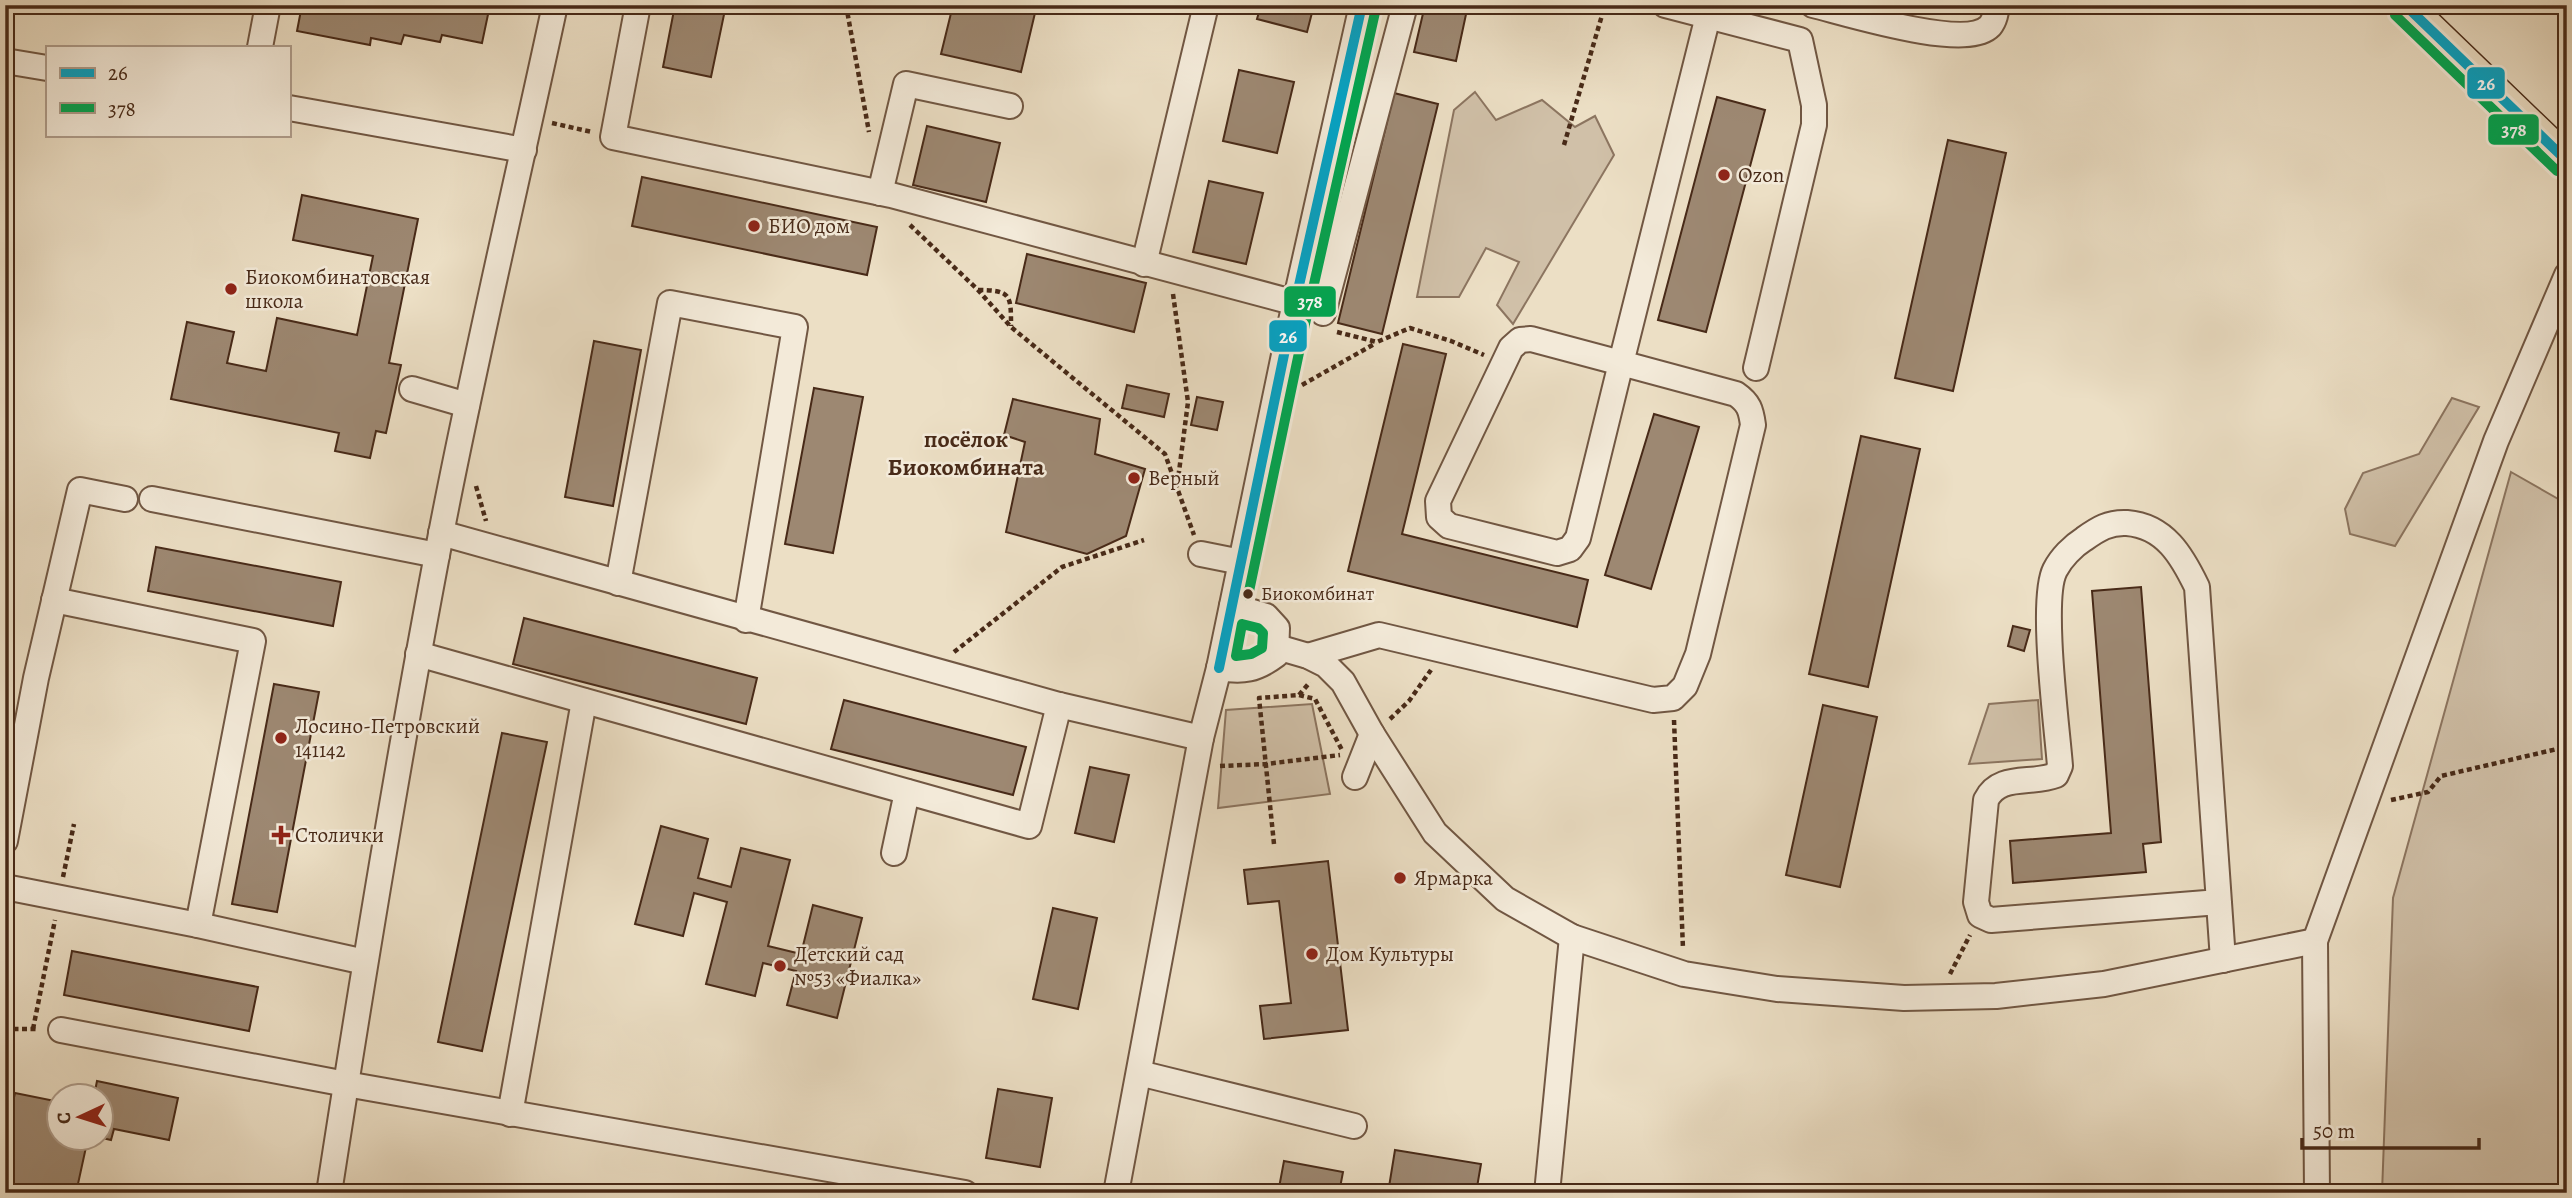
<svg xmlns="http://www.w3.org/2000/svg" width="2572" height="1198" font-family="Alegreya,serif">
	<rect width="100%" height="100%" fill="#ecdfc5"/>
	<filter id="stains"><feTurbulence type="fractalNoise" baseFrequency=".00286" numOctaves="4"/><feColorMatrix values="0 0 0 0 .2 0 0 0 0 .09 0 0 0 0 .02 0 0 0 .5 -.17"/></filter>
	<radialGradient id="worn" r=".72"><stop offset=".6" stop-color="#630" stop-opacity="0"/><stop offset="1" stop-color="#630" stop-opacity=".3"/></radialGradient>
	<g fill="#d0c0a8" stroke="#8c7560" stroke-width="2">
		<path d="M1475 92 1496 120 1542 100 1575 127 1595 116 1614 155 1513 324 1497 305 1519 262 1486 248 1459 297H1417L1454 110Z"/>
		<path d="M2452 398 2479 407 2395 546 2350 534 2345 509 2363 473 2419 454Z"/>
		<path d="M2511 472 2567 504V1193H2382L2393 898Z"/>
		<path d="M2038 700 2042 759 1969 764 1989 704Z"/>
		<path d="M1312 704 1330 794 1218 808 1226 710Z"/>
	</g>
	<g fill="#9d8872" stroke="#482a18" stroke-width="2">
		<path d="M302 5H490L482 43 442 35 440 42 404 35 401 44 371 38 370 45 297 31Z"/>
		<path d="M675 5H726L711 77 663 67Z"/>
		<path d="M953 5H1000L1035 13 1021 72 941 54Z"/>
		<path d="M1261 5H1314L1307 32 1257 19Z"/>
		<path d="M1425 5H1468L1456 61 1414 52Z"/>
		<path d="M1239 70 1294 82 1277 153 1223 141Z"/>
		<path d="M1394 93 1438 104 1382 334 1338 323Z"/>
		<path d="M1717 97 1765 110 1706 332 1658 320Z"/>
		<path d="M927 126 1000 143 986 202 913 185Z"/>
		<path d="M1948 140 2006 153 1953 391 1895 378Z"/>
		<path d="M642 177 877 227 867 275 632 226Z"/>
		<path d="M1209 181 1263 193 1246 264 1193 252Z"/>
		<path d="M302 195 418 219 389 363 401 365 386 433 376 431 370 458 335 451 339 433 171 399 187 322 234 332 227 363 266 371 277 318 357 335 373 256 293 240Z"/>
		<path d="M1027 254 1146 283 1134 332 1016 303Z"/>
		<path d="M594 341 641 350 613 506 565 497Z"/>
		<path d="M1403 344 1446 354 1402 534 1588 580 1577 627 1348 571Z"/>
		<path d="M1127 385 1169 394 1164 417 1122 408Z"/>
		<path d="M814 388 863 397 833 553 785 544Z"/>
		<path d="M1197 397 1223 402 1217 430 1191 425Z"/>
		<path d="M1013 399 1100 419 1095 454 1145 469 1126 536 1087 554 1006 532 1025 442 1004 435Z"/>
		<path d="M1654 414 1699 427 1651 589 1605 575Z"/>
		<path d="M1861 436 1920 449 1868 687 1809 674Z"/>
		<path d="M156 547 341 582 333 626 148 591Z"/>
		<path d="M2141 587 2161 842 2143 844 2146 872 2013 883 2010 841 2111 833 2092 591Z"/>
		<path d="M524 618 757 678 746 724 513 664Z"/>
		<path d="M2013 626 2030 630 2024 651 2008 646Z"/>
		<path d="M274 684 319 692 277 912 232 904Z"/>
		<path d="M844 700 1026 747 1013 795 831 749Z"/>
		<path d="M1823 705 1877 717 1840 887 1786 875Z"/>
		<path d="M502 733 547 742 482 1051 438 1042Z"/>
		<path d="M1090 767 1129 775 1114 842 1075 833Z"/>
		<path d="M661 826 708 839 698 878 731 887 741 848 790 860 768 946 801 954 813 905 862 918 837 1018 787 1005 796 971 763 963 755 996 706 984 727 902 694 893 683 936 635 924Z"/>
		<path d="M1328 861 1348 1030 1264 1039 1260 1006 1291 1003 1279 901 1248 904 1244 870Z"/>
		<path d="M1053 908 1097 918 1078 1009 1033 999Z"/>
		<path d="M72 951 258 987 249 1031 64 995Z"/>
		<path d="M97 1081 178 1098 169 1140 114 1129 111 1140 102 1138V1096H94Z"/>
		<path d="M998 1089 1052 1098 1040 1167 986 1158Z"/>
		<path d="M15 1093 60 1102V1138H88L76 1193H5V1137Z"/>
		<path d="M1395 1150 1481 1164 1476 1193H1388Z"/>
		<path d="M1284 1161 1343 1172 1339 1193H1278Z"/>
		<path d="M1995 1188 2017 1193H1994Z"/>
	</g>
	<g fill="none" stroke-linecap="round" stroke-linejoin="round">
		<g stroke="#715743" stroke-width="28">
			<g id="minor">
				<path d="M638 5 613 137 891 195 1296 303"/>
				<path d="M1665 5 1800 40 1814 105V125L1756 368"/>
				<path d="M1813 5C1846 13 1966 51 1990 26 1995 20 1996 12 1997 5"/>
				<path d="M260 47 268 5"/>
				<path d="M5 61 47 68"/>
				<path d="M289 108 524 150"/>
				<path d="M880 193 906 84 1010 106"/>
				<path d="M1144 264 1206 5"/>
				<path d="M1323 313 1405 5"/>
				<path d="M412 389 467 405"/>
				<path d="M152 499 437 555"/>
				<path d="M441 533 1059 705 1201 738"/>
				<path d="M1201 554 1241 562"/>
				<path d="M618 583 670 303 795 327 746 620"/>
				<path d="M54 600 253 641 198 925"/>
				<path d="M1277 647 1308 656 1326 665 1343 682 1372 734 1435 833 1505 899 1572 937 1684 974 1777 989 1904 998 1996 996 2104 984 2315 941"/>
				<path d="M418 654 1029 826 1059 705"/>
				<path d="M1308 656 1379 635 1653 700 1673 698 1685 686 1698 654 1753 425C1751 410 1749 403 1736 394L1621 363 1578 538 1570 549 1557 553 1449 526 1439 517 1438 501 1511 348 1520 340 1531 339 1621 363 1708 16"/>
				<path d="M1219 668C1243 672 1256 670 1276 655L1277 628 1266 616 1232 606"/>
				<path d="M1355 777 1372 734"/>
				<path d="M5 841 36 678 80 490 125 499"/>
				<path d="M894 853 907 792"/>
				<path d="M5 887 198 925 365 962"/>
				<path d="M2219 902 1991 920 1980 915 1976 902 1986 800C1999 773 2031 785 2056 775L2060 766C2057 727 2040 599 2055 570 2061 558 2073 546 2084 539 2098 529 2109 522 2127 523 2165 526 2182 556 2197 587L2223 960"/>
				<path d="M61 1030 346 1084 965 1193"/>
				<path d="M1139 1073 1354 1126"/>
				<path d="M510 1114 584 701"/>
				<path d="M329 1193C363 973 399 753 441 534 475 357 517 182 555 5"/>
				<path d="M1116 1193 1201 738 1219 668 1291 321 1362 5"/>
				<path d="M1547 1193 1572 937"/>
				<path d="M2317 1193 2315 941 2496 441 2567 275"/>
			</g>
		</g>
		<g stroke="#482a18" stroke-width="35">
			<path id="major" d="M2405 5 2567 161"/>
		</g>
		<g stroke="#482a18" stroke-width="4.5" stroke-dasharray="5 3.5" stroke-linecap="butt">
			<path d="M846 5 869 132"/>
			<path d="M552 123 592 132"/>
			<path d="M1564 145 1605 5"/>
			<path d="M910 225 978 290 1011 327 1165 454 1194 535"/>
			<path d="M978 290C1011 290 1011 295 1011 326"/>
			<path d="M1173 294 1188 402 1177 487"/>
			<path d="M1337 332 1377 342 1410 328 1451 341 1484 355"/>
			<path d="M1302 385 1376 343"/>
			<path d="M476 486 486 521"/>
			<path d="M954 652 1062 567 1144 540"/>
			<path d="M1299 695 1310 682"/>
			<path d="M1390 719 1409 701 1431 670"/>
			<path d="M1674 720 1683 949"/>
			<path d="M1220 766 1266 764 1340 755"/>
			<path d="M2391 800 2428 792 2441 776 2557 749 2567 744"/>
			<path d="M1274 844 1259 698 1299 695 1315 699 1342 750"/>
			<path d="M63 877 74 824"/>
			<path d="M1950 974 1970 935"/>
			<path d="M5 1029H36"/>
			<path d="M33 1029 55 920"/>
		</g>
		<use href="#minor" stroke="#f3ead9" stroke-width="24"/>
		<use href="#major" stroke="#ecdfc5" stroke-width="32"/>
		<g stroke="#f3ead9" stroke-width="16">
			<g id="bus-1">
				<path d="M2405 5 2567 161"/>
				<path d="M1219 668 1291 321 1362 5"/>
			</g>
		</g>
		<g stroke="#f3ead9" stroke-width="16">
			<g id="bus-2">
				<path d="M2395 15 2557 171"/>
				<path d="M1248 596 1305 324 1376 8"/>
				<path d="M1242 624 1258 628 1263 633 1262 648 1251 654 1236 656Z"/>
			</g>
		</g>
		<use href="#bus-1" stroke="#04a3c5" stroke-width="10"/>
		<use href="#bus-2" stroke="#00a651" stroke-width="10"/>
	</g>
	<g fill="#8f2418" stroke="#f3ead9" stroke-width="2.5">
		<circle cx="1724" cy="175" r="7"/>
		<circle cx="754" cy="226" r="7"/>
		<circle cx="231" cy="289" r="7"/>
		<circle cx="1134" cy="478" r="7"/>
		<circle cx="281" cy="738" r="7"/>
		<path d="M277.5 824.5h7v7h7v7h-7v7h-7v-7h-7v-7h7z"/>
		<circle cx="1400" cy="878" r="7"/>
		<circle cx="1312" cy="954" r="7"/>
		<circle cx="780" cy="966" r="7"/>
	</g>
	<circle fill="#482a18" stroke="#f3ead9" stroke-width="2.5" cx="1248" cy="594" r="6"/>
	<g text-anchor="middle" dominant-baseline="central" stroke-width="5" stroke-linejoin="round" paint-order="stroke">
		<g font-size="19" fill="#482a18" stroke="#f3ead9" text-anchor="start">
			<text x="1261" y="594">Биокомбинат</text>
		</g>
		<g font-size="21" fill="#482a18" stroke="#f3ead9" text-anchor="start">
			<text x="1738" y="175">Ozon</text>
			<text x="768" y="226">БИО дом</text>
			<text x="245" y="277">Биокомбинатовская<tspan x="245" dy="24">школа</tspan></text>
			<text x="1148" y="478">Верный</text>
			<text x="295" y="726">Лосино-Петровский<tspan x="295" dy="24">141142</tspan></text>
			<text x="295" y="835">Столички</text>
			<text x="1414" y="878">Ярмарка</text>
			<text x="794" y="954">Детский сад<tspan x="794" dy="24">№53 «Фиалка»</tspan></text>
			<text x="1326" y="954">Дом Культуры</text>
		</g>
		<g font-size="24" font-weight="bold" fill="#482a18" stroke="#f3ead9">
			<text x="966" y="439">посёлок<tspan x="966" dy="28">Биокомбината</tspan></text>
		</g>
	</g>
	<g stroke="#f3ead9" stroke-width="2.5">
		<rect x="2466" y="66" width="40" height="34" rx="7" fill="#04a3c5"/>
		<rect x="2487" y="113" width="53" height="33" rx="7" fill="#00a651"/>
		<rect x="1283" y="285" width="54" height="33" rx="7" fill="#00a651"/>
		<rect x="1268" y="319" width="40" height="34" rx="7" fill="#04a3c5"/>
	</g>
	<g font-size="19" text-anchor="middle" font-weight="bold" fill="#fff">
		<text x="2486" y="90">26</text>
		<text x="2514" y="136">378</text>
		<text x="1310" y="308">378</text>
		<text x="1288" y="343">26</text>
	</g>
	<rect width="2572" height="1198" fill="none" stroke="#ecdfc5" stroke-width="28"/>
	<rect x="7" y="7" width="2558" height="1184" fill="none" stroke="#482a18" stroke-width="3.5"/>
	<rect x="14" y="14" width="2544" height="1170" fill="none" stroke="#482a18" stroke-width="2"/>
	<rect x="46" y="46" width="245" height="91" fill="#f3ead9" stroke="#af9d8c" stroke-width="2"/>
	<rect x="60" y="68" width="35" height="10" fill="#04a3c5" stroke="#af9d8c" stroke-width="2"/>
	<text x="108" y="80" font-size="21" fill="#482a18">26</text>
	<rect x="60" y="103" width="35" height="10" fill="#00a651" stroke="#af9d8c" stroke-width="2"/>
	<text x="108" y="116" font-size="21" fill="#482a18">378</text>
	<g transform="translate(80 1117) rotate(266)"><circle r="33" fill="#f3ead9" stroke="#af9d8c" stroke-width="2"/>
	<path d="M0-5L12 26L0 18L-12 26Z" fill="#8f2418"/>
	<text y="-10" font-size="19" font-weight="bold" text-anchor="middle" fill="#482a18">С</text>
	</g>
	<path d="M2302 1138v10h177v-10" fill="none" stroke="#482a18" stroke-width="3.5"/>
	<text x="2313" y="1138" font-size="21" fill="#482a18" stroke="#f3ead9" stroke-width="5" paint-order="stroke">50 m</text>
	<rect width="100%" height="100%" filter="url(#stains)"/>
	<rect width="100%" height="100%" fill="url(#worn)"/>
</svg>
